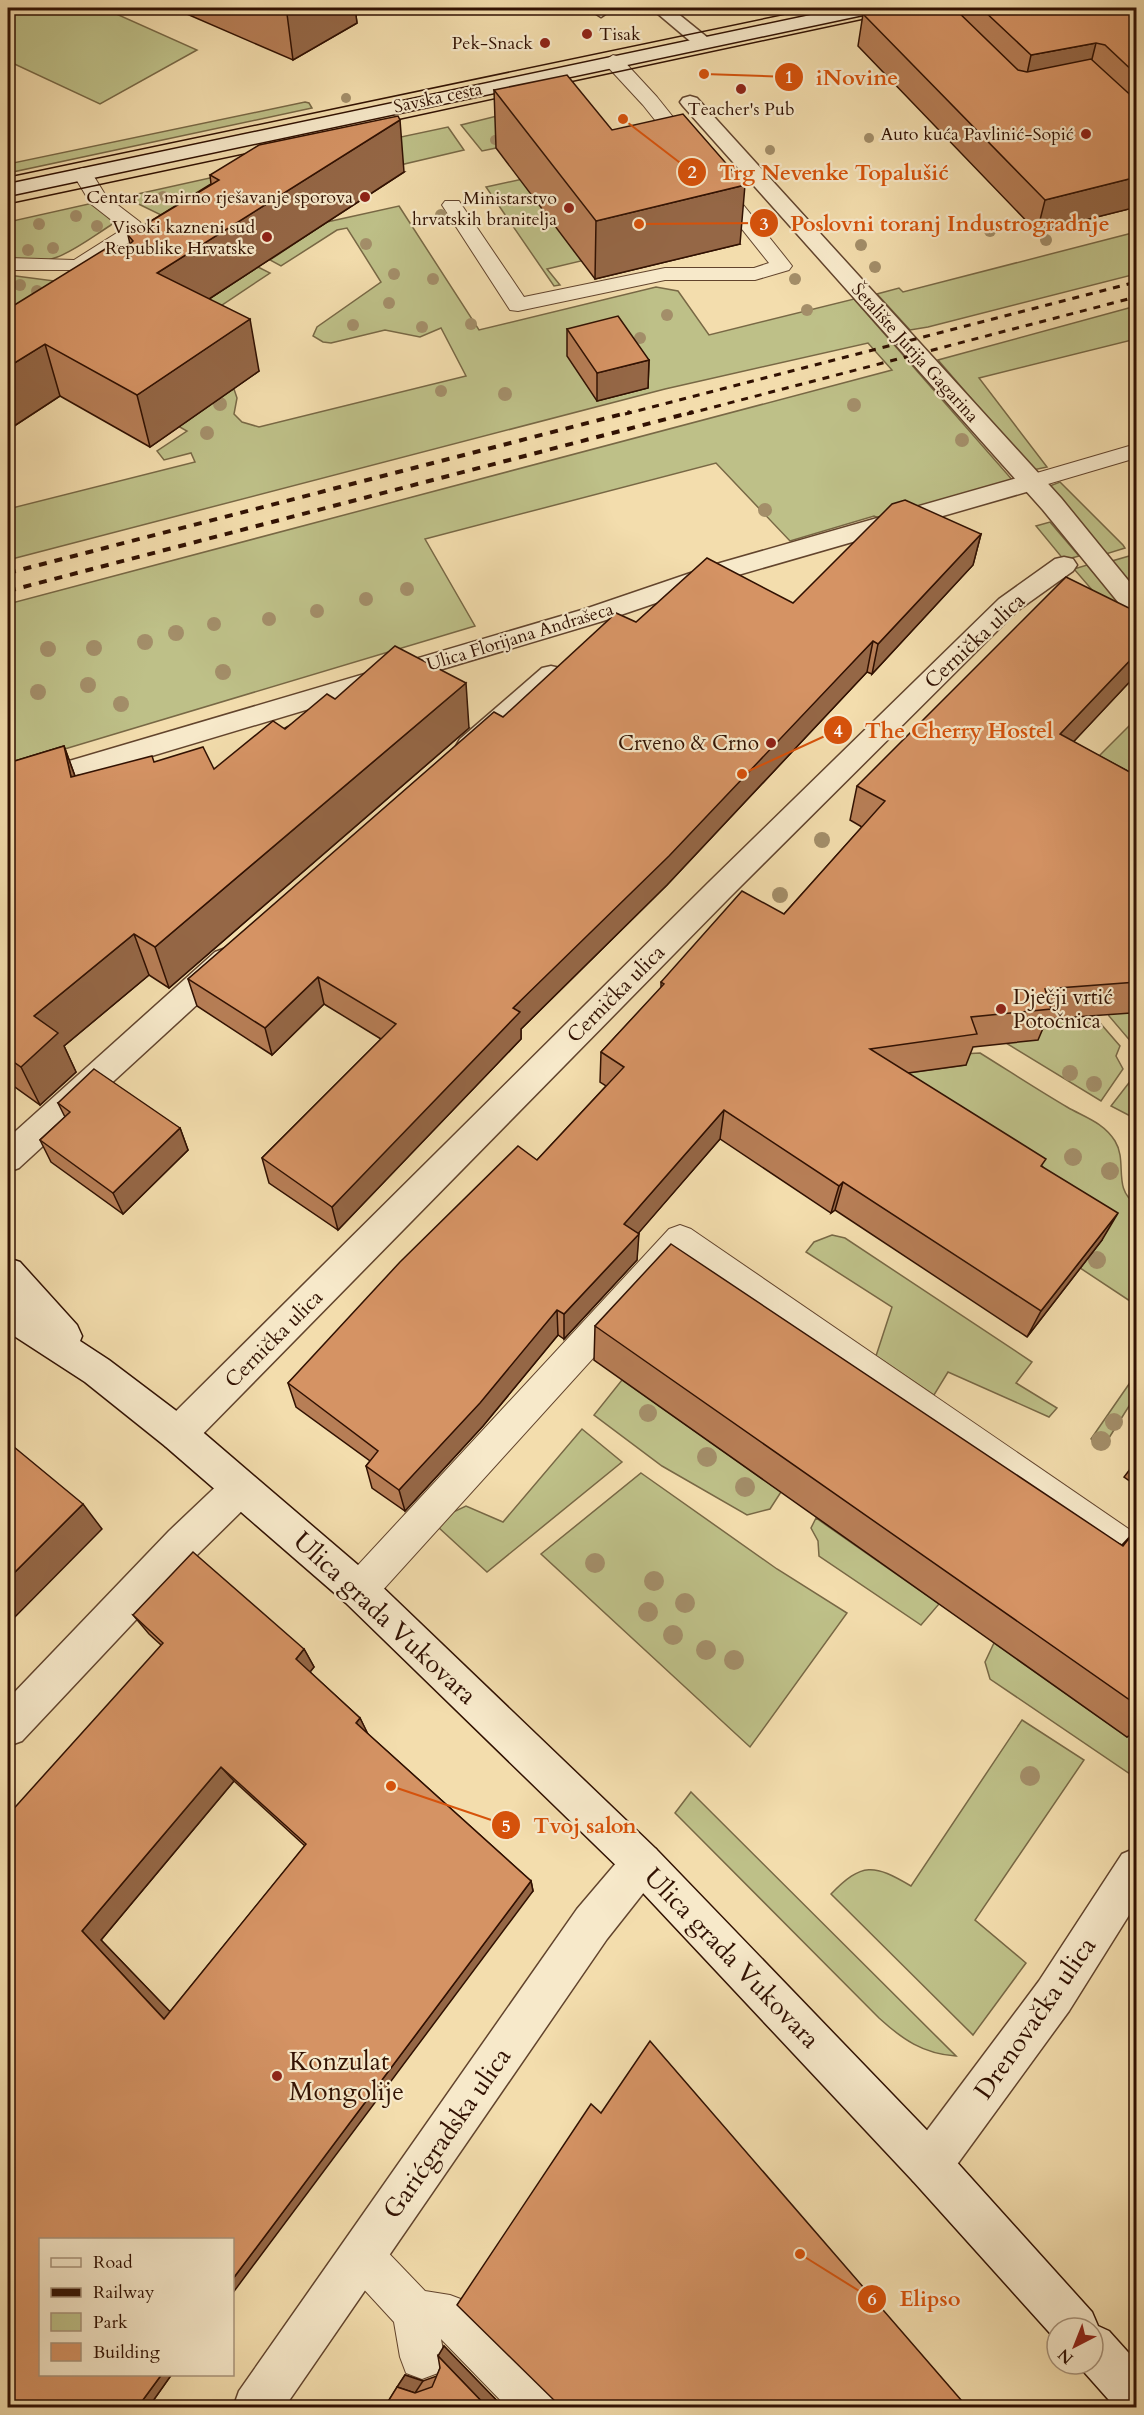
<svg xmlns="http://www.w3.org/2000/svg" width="1144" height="2415" font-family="Cardo,serif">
	<rect width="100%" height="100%" fill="#f3ddad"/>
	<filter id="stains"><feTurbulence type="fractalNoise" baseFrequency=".00333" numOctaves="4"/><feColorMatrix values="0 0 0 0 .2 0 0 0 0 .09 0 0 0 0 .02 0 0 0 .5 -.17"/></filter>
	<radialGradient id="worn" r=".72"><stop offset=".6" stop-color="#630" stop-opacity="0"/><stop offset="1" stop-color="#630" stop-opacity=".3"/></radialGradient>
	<g fill="#bec088" stroke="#786845" stroke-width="1.5">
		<path d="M8 8H103L197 50 100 104 8 61Z"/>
		<path d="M305 102 309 103 312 108 8 173V164Z"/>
		<path d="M545 104 568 133 482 151 461 125Z"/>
		<path d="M448 127 464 150 349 177 344 149Z"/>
		<path d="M327 152 198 233 124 197Z"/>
		<path d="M592 164 581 261 547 269 560 285 554 286 486 187Z"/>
		<path d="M93 203 114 222 111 225C74 249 54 268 8 262V222Z"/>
		<path d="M399 206 479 330 656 287 678 291 709 335 854 299 1015 483 884 520 874 516 790 541 716 463 425 539 475 626 8 766V604L892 370 868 343 665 389 8 560V509L195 462 191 453 164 460 157 451 187 431 169 421 234 389 237 398 234 414 242 422 259 427 466 376 441 328 420 337 385 330 331 343 323 342 313 336 317 327 381 282 347 228 337 230 281 266 270 260 327 222Z"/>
		<path d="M1136 232V274L928 327 910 330 877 294 899 288 903 292Z"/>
		<path d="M258 267 270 273 207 315 195 308Z"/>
		<path d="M8 275 70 283 8 352Z"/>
		<path d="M1136 306V339L979 378 1047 467 1033 470 938 360Z"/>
		<path d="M1060 482 1123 545 1125 548 1106 554 1047 487Z"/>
		<path d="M1050 522 1079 556 1064 560 1036 526Z"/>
		<path d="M1136 554V589L1112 561Z"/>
		<path d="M1087 565 1136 622V641L1074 569Z"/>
		<path d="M1136 719V786L1092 763Z"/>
		<path d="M1097 978 1136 989V1042L1132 1043 1109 1016Z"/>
		<path d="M1028 1009 1073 1017 1094 1016 1120 1046 1116 1056 1123 1069 1101 1101 1006 1043Z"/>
		<path d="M980 1053C1009 1071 1038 1090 1067 1107 1084 1117 1103 1122 1115 1141 1128 1162 1112 1189 1136 1204V1305L1065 1258 900 1074 966 1065 962 1054Z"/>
		<path d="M1135 1075H1136V1119L1111 1106Z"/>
		<path d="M832 1235 845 1238 1032 1362 1016 1383 1057 1408 1049 1417 948 1372 934 1395 876 1356 892 1307 806 1252 814 1242Z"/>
		<path d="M1136 1374V1395L1102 1449 1091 1439Z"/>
		<path d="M622 1380 781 1492 770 1509 747 1515 662 1466 594 1415Z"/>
		<path d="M582 1429 622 1462 487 1572 438 1527 451 1513 466 1506 503 1522Z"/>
		<path d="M641 1473 777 1569 847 1613 750 1747 541 1554Z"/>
		<path d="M816 1518 939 1604 921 1625 819 1556 818 1541 811 1528Z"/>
		<path d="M994 1643 1127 1737 1136 1721V1778L990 1679 985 1662Z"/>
		<path d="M1022 1720 1084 1760 975 1920 1026 1963 973 2035 831 1894C862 1862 874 1864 911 1886Z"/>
		<path d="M691 1792 956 2056C923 2054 902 2039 879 2018L675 1813Z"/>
	</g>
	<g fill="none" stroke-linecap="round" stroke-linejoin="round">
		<g stroke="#62442d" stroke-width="2">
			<g id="service">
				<path d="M613 55 620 57 657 97 789 262 792 266 789 270 755 280H665L518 311 510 310 442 205 445 201H459L524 297 665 268H754L769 263 643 105 606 65 604 61Z"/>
				<path d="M83 168 90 170 106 196 140 222 144 231 141 235 85 270H8V258L74 260 123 229 91 204 73 174 76 170Z"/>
				<path d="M1136 444V458L1031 489 1023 487 1019 482 1023 477Z"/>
				<path d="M680 1225 691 1229 1136 1534V1571L1123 1566 683 1259 372 1602 359 1608 346 1602 341 1590 346 1578 669 1229Z"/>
				<path d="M362 2234 377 2241 425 2291 450 2295 466 2301 556 2392 562 2408H508L441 2339 444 2357 438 2373 422 2379 406 2373 400 2357 394 2322 347 2271 340 2256 347 2241Z"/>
			</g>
		</g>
		<g stroke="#62442d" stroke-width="3">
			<g id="pedestrian">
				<path d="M587 8H608L610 11 601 17Z"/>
				<path d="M690 96 697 98 1061 498 1136 590V616L1127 613 1043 510 683 106 680 102 683 98Z"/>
			</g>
		</g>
		<g stroke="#62442d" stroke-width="3">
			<g id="minor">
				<path d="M651 8H671L713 42 710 46H696Z"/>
				<path d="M1031 474 1040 476 1043 482 1040 488 738 575 603 621 8 799V779L585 609 720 563Z"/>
				<path d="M1064 557 1073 559 1077 565 1073 571 1017 611 729 898 191 1446 178 1451 165 1446 160 1434 165 1422 709 882 999 599 1055 559Z"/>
				<path d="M551 666 560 668 564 675 560 682 480 753 470 756 460 753 456 746 460 739 542 668Z"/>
				<path d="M226 948 237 952 241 960 237 968 19 1168 8 1172V1138L215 952Z"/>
				<path d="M240 1471 253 1476 258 1488 253 1500 195 1557 22 1741 8 1746V1699L169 1531 227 1476Z"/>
				<path d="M642 1843 656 1849 662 1863 656 1877 607 1939 284 2408H233L239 2391 577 1909 628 1849Z"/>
				<path d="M1136 1848V1904L1069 2011 945 2181 929 2187 913 2181 907 2165 913 2149 1039 1981 1122 1854Z"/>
			</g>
		</g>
		<g stroke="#311102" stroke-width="3">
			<g id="secondary">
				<path d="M844 8H877L868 14 8 196V184Z"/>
				<path d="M8 1258 20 1262 77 1325 82 1336 80 1341 109 1360 191 1422 372 1577 656 1849 945 2149 1092 2312 1098 2326 1109 2331 1136 2361V2408H1116L1077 2364H1093V2328H1057V2341L913 2181 628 1877 346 1603 165 1446 85 1382 8 1332Z"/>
			</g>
		</g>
		<use href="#service" fill="#f7e9ca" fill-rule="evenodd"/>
		<use href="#pedestrian" fill="#f7e9ca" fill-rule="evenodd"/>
		<use href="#minor" fill="#f7e9ca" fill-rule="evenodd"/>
		<use href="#secondary" fill="#f7e9ca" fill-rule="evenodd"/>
		<g stroke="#311102" stroke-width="1.5">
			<path d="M556 85 879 16"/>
			<path d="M383 123 512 95"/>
			<path d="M8 177 815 8"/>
			<path d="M8 204 263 150"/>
		</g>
		<g stroke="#311102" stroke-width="3" stroke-dasharray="7 7" stroke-linecap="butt">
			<path d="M625 414 1136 282"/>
			<path d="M687 414 1136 297"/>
		</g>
		<g stroke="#311102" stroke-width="4" stroke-dasharray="8 8" stroke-linecap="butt">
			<path d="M8 573 630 412"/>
			<path d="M8 591 693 412"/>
		</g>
	</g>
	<g fill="#a38e69">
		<circle cx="346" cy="98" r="5"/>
		<circle cx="869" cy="138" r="5"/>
		<circle cx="495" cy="140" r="5"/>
		<circle cx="770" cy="150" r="5"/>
		<circle cx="163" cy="197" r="6"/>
		<circle cx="441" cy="215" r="6"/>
		<circle cx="76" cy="216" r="6"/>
		<circle cx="39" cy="224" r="6"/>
		<circle cx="97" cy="226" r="6"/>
		<circle cx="990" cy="231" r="6"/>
		<circle cx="1046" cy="240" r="6"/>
		<circle cx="366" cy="244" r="6"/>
		<circle cx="861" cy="245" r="6"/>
		<circle cx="53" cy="248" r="6"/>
		<circle cx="28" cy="250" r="6"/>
		<circle cx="875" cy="267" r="6"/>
		<circle cx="394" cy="274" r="6"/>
		<circle cx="433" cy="279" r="6"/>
		<circle cx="795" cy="279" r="6"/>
		<circle cx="20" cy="285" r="6"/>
		<circle cx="37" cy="291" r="6"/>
		<circle cx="389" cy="303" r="6"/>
		<circle cx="807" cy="310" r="6"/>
		<circle cx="667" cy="315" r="6"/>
		<circle cx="471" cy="324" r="6"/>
		<circle cx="353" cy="325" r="6"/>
		<circle cx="422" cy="327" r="6"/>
		<circle cx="640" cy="338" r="6"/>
		<circle cx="441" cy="391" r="6"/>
		<circle cx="505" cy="394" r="7"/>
		<circle cx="220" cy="404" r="7"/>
		<circle cx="854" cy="405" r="7"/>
		<circle cx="207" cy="433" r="7"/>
		<circle cx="962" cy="440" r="7"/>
		<circle cx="765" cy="510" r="7"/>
		<circle cx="407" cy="589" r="7"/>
		<circle cx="366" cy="599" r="7"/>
		<circle cx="317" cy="611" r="7"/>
		<circle cx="269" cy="619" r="7"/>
		<circle cx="214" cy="624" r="7"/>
		<circle cx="176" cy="633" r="8"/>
		<circle cx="145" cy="642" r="8"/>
		<circle cx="94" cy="648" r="8"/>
		<circle cx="48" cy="649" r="8"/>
		<circle cx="223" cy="672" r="8"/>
		<circle cx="88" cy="685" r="8"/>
		<circle cx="38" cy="692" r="8"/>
		<circle cx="121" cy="704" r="8"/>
		<circle cx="822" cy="840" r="8"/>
		<circle cx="780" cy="895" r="8"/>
		<circle cx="1070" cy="1073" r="8"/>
		<circle cx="1094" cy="1084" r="8"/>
		<circle cx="1073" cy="1157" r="9"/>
		<circle cx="1110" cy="1171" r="9"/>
		<circle cx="1097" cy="1260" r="9"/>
		<circle cx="648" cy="1413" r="9"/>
		<circle cx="1114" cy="1422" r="9"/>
		<circle cx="1101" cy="1441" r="10"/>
		<circle cx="707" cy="1457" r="10"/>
		<circle cx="745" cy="1487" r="10"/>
		<circle cx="595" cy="1563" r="10"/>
		<circle cx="654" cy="1581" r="10"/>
		<circle cx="685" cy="1603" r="10"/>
		<circle cx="648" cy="1612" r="10"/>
		<circle cx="673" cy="1635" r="10"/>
		<circle cx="706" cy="1650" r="10"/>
		<circle cx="734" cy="1660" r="10"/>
		<circle cx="1030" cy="1776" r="10"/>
	</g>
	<g fill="#b77e56" stroke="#311102" stroke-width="1.5" fill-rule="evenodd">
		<path d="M173 8H355L357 23 293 60Z"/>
		<path d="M964 8H1137V207L1037 232 858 46 863 14 962 16Z"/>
		<path d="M494 90 612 130 740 244 595 279 496 148Z"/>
		<path d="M404 172 209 299 259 371 150 447 60 396 8 430V309L128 246 130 244 128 235 211 184 210 175Z"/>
		<path d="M567 329 649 360 648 388 597 401 567 356Z"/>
		<path d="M981 534 973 565 872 674 867 672 667 885 521 1029V1039L338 1230 269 1183 262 1158 381 1039 324 1004 272 1055 197 1006 188 979 503 717 636 622 793 603Z"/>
		<path d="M1137 612V674L1073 742 1137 776V1015L1131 1013 1047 1019 1038 1040 973 1047 966 1065 908 1073 1042 1166 1102 1240 1027 1337 835 1210 831 1213 720 1139 638 1233 637 1260 564 1339 558 1335 483 1426 405 1511 372 1488 366 1466 370 1461 296 1407 288 1383 537 1160 606 1086 600 1082 601 1052 661 988V982L784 914 862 827 850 820 857 786Z"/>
		<path d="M335 699 469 728 169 988 149 975 64 1046 76 1072 40 1105 8 1082V763L64 746 75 776 154 762 214 769Z"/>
		<path d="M58 1103 180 1128 188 1150 123 1214 51 1162 40 1140 65 1117Z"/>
		<path d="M595 1326 1122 1545 1134 1532 1137 1533V1730L1127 1737 594 1360Z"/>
		<path d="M1137 1460V1486L1124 1477Z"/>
		<path d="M1137 1523V1532L1132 1529Z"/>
		<path d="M133 1615 304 1649 314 1667 310 1672 360 1718 367 1733 531 1881 533 1891 40 2374H172L148 2408H8L12 2041 161 1645 149 1634ZM234 1781 305 1846 170 2012 101 1940Z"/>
		<path d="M444 2346 504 2408H384L405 2375 423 2381 437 2376 440 2368Z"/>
	</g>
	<g fill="#956746" stroke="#311102" stroke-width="1.5">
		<path d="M298 8H355L357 23 293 60 287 14Z"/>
		<path d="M1096 43 1088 75 1024 88 1031 55Z"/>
		<path d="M400 120 404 172 169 325 157 273Z"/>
		<path d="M1137 177V207L1037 232 1045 200Z"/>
		<path d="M745 185 740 244 595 279 596 221Z"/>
		<path d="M250 319 259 371 150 447 137 395Z"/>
		<path d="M45 344 60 396 8 430V367Z"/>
		<path d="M649 360 648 388 597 401V373Z"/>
		<path d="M981 534 973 565 872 674 878 644Z"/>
		<path d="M873 641 867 672 667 885 521 1029V1039L338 1230 332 1207 513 1008Z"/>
		<path d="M1137 653V674L1048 769 1060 734Z"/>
		<path d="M466 683 469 728 169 988 155 947Z"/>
		<path d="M64 746 80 790 71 777Z"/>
		<path d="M134 934 149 975 64 1046 76 1072 40 1105 21 1067 34 1016Z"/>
		<path d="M318 977 324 1004 272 1055 265 1028Z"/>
		<path d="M724 1110 720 1139 623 1251 624 1224Z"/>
		<path d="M180 1128 188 1150 123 1214 113 1193Z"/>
		<path d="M843 1182 835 1210 831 1213 839 1186Z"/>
		<path d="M1118 1213 1102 1240 1027 1337 1041 1311Z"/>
		<path d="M639 1234 637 1260 564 1339V1314Z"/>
		<path d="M557 1310 558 1335 483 1426 405 1511 399 1490Z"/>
		<path d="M83 1504 102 1529 8 1624V1579Z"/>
		<path d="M304 1649 314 1667 306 1677 296 1659Z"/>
		<path d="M360 1718 368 1734 356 1723Z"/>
		<path d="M221 1767 234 1781 101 1940 181 2023 164 2019 82 1931Z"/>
		<path d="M531 1881 533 1891 232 2294V2280Z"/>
		<path d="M444 2346 504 2408H488L438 2356Z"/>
		<path d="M162 2374H172L148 2408H137Z"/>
		<path d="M405 2375 423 2381 415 2393 397 2387Z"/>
	</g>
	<g fill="#d59364" stroke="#311102" stroke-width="1.5" fill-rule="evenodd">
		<path d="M272 8H298L287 14Z"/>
		<path d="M898 8H954L1018 70 1027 72 1091 59 1137 101V177L1045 200 863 14Z"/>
		<path d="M981 8H1137V75L1105 45 1096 43 1031 55Z"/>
		<path d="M567 75 612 130 683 114 745 185 596 221 494 90Z"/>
		<path d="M398 116 400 120 157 273 250 319 137 395 45 344 8 367V309L110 246H128L133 241 128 235 219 180 210 175 259 145Z"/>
		<path d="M618 316 649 360 597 373 567 329Z"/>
		<path d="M905 500 981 534 878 644 873 641 669 856 513 1008 520 1012 332 1207 262 1158 396 1024 318 977 265 1028 188 979 494 712 503 717 616 613 636 622 707 558 793 603 892 504Z"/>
		<path d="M1066 577 1137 612V653L1060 734 1137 776V982L1045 989 1051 1009 971 1017 977 1034 870 1049 1046 1159 1041 1166 1118 1213 1041 1311 843 1182 839 1186 724 1110 624 1224 639 1234 564 1314 557 1310 480 1403 399 1490 366 1466 378 1451 288 1383 400 1262 518 1146 537 1160 624 1067 601 1052 664 984 661 982 742 891 784 914 885 801 857 786Z"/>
		<path d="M395 646 466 683 155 947 134 934 34 1016 58 1033 21 1067 8 1058V763L64 746 71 777 152 756 154 762 203 747 214 769 273 721 285 729 327 694 335 699Z"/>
		<path d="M94 1069 180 1128 113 1193 40 1140 70 1112 58 1103Z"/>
		<path d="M671 1244 1123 1546 1134 1532 1137 1533V1705L595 1326Z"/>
		<path d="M8 1442 83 1504 8 1579Z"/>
		<path d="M193 1552 304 1649 296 1659 360 1718 356 1723 531 1881 232 2280V2240H40V2374H162L137 2408H8V2046L12 2041 8 2037V1815L163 1643 133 1615ZM221 1767 306 1844 164 2019 82 1931Z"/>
		<path d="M650 2041 968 2408H558L557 2403 457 2305 591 2104 601 2113Z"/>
		<path d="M438 2356 488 2408H384L397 2387 415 2393 432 2387 440 2368Z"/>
	</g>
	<g fill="#8f2418" stroke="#f7e9ca" stroke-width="2">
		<circle cx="587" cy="34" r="6"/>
		<circle cx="545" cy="43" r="6"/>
		<circle cx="741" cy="89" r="6"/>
		<circle cx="1086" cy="134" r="6"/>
		<circle cx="365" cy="197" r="6"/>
		<circle cx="569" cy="208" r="6"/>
		<circle cx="267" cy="237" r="6"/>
		<circle cx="771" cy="743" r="6"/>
		<circle cx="1001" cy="1009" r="6"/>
		<circle cx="277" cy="2076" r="6"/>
	</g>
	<g text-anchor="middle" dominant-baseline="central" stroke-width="4.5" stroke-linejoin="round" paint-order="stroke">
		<g font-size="18" fill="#311102" stroke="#f7e9ca" text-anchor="end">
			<text x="599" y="34" text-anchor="start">Tisak</text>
			<text x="533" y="43">Pek-Snack</text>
			<text x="741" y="109" text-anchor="middle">Teacher's Pub</text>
			<text x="1074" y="134">Auto kuća Pavlinić-Sopić</text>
			<text x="353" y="197">Centar za mirno rješavanje sporova</text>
			<text x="557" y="198">Ministarstvo<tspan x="557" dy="21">hrvatskih branitelja</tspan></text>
			<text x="255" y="227">Visoki kazneni sud<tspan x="255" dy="21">Republike Hrvatske</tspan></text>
		</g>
		<g font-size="18" fill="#311102" stroke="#f7e9ca">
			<text transform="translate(438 98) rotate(-12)">Savska cesta</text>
			<text transform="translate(915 353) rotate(48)">Šetalište Jurija Gagarina</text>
			<text transform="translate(520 637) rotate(-17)">Ulica Florijana Andrašeca</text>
		</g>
		<g font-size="21" fill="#311102" stroke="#f7e9ca">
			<text transform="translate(975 641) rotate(-43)">Cernička ulica</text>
			<text transform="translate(616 994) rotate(-45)">Cernička ulica</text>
			<text transform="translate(274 1339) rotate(-45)">Cernička ulica</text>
		</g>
		<g font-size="21" fill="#311102" stroke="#f7e9ca" text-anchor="end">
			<text x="759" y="743">Crveno &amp; Crno</text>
			<text x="1013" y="997" text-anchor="start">Dječji vrtić<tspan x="1013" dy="24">Potočnica</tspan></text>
		</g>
		<g font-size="26" fill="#311102" stroke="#f7e9ca">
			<text transform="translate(385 1618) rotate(43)">Ulica grada Vukovara</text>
			<text transform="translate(732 1958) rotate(46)">Ulica grada Vukovara</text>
			<text transform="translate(1035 2018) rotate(-55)">Drenovačka ulica</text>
			<text transform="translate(447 2133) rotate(-55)">Garićgradska ulica</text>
		</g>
		<g font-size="26" fill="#311102" stroke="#f7e9ca" text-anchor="start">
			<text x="289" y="2061">Konzulat<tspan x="289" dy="30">Mongolije</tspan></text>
		</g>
	</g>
	<path fill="none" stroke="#d6520b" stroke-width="2" d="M704 74L789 77M623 119L692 172M639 224L764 223M742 774L838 730M391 1786L506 1825M800 2254L872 2299"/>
	<g fill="#d6520b" stroke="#f7e9ca" stroke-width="2">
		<circle cx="704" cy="74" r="6"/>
		<circle cx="623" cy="119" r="6"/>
		<circle cx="639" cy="224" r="6"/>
		<circle cx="742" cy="774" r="6"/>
		<circle cx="391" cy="1786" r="6"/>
		<circle cx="800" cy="2254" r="6"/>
		<circle cx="789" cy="77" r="15"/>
		<circle cx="692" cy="172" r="15"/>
		<circle cx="764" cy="223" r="15"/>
		<circle cx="838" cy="730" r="15"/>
		<circle cx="506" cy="1825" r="15"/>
		<circle cx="872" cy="2299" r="15"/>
	</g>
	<g font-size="18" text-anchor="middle" font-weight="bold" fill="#fff">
		<text x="789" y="83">1</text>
		<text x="692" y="178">2</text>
		<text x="764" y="230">3</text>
		<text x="838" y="737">4</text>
		<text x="506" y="1832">5</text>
		<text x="872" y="2305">6</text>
	</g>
	<g font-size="22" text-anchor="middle" font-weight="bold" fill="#d6520b" stroke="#f7e9ca" stroke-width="4.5" stroke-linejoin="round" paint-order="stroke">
		<text x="857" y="85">iNovine</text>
		<text x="834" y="180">Trg Nevenke Topalušić</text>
		<text x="950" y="231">Poslovni toranj Industrogradnje</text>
		<text x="959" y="738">The Cherry Hostel</text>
		<text x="585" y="1833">Tvoj salon</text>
		<text x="930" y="2306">Elipso</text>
	</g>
	<rect width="1144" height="2415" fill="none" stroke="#f3ddad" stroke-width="30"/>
	<rect x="9" y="9" width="1126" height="2397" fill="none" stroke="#311102" stroke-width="3"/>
	<rect x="15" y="15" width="1114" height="2385" fill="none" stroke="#311102" stroke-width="1.5"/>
	<rect x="39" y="2238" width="195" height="138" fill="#f7e9ca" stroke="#a8937a" stroke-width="1.5"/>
	<rect x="51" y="2258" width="30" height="9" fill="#f7e9ca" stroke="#a8937a" stroke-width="1.5"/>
	<text x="93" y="2268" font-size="18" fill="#311102">Road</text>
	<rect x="51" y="2288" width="30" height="9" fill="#311102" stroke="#a8937a" stroke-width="1.5"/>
	<text x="93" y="2298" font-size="18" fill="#311102">Railway</text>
	<rect x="51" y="2313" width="30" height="18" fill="#bec088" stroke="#a8937a" stroke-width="1.5"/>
	<text x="93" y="2328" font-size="18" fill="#311102">Park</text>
	<rect x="51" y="2343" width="30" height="18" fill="#d59364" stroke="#a8937a" stroke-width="1.5"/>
	<text x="93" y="2358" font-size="18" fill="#311102">Building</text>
	<g transform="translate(1075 2346) rotate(222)"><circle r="28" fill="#f7e9ca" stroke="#a8937a" stroke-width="1.5"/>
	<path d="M0-4.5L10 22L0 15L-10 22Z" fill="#8f2418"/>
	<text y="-9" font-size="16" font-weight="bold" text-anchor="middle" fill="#311102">N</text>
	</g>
	<rect width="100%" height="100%" filter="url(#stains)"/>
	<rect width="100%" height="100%" fill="url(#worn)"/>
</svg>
